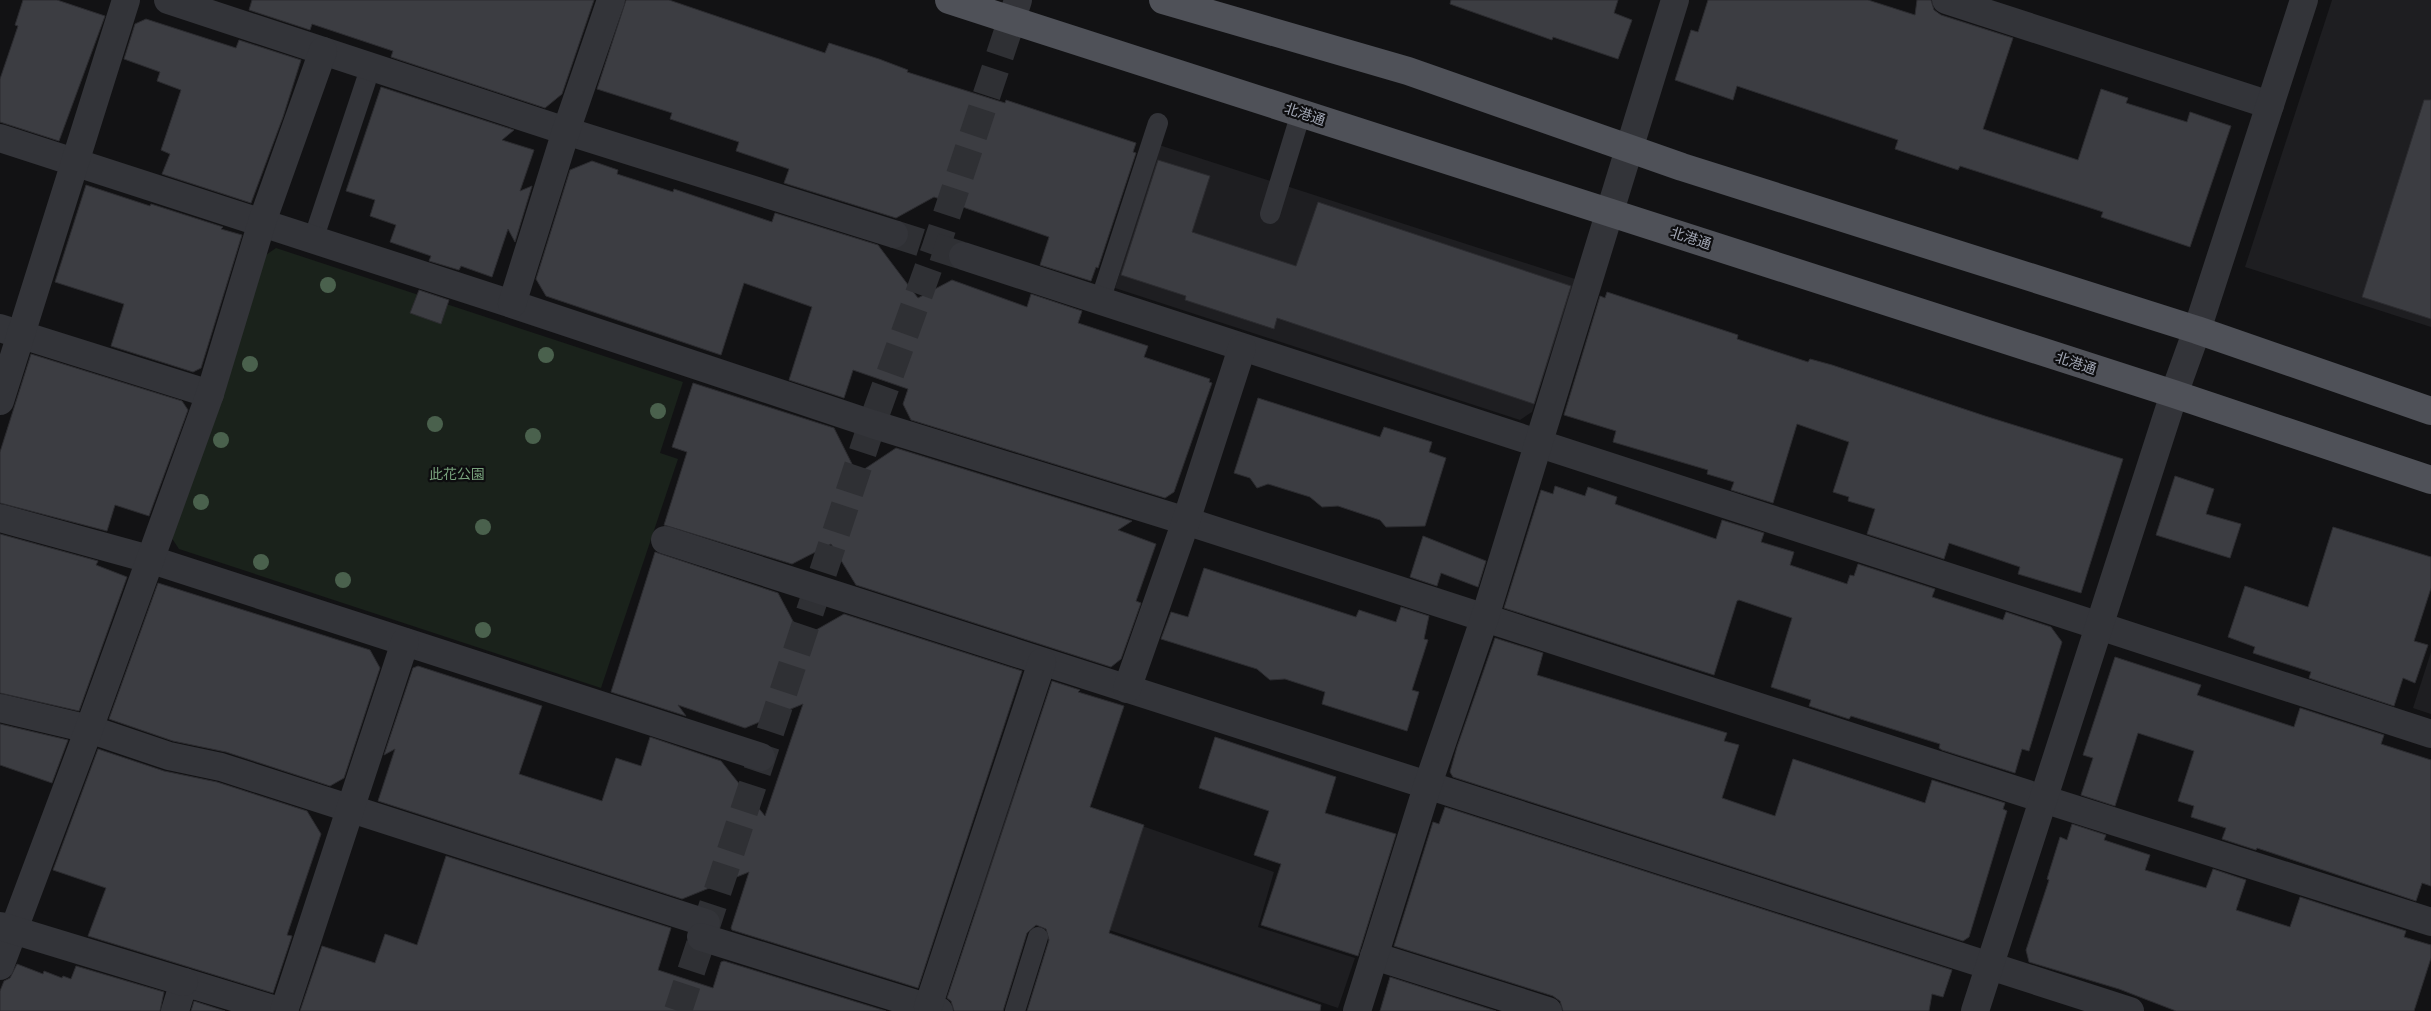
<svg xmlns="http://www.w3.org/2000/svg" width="2431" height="1011" font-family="Arial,'Noto Sans JP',sans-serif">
	<rect width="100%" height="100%" fill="#121214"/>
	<g fill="#1e1e21">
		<path d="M2332 0H2431V327L2245 267Z"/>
		<path d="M1159 145 1575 279 1532 412 1520 420 1115 288Z"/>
		<path d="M2431 652V714L2413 708Z"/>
		<path d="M1016 782 1274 872 1258 927 1355 958 1338 1008 1039 906 1031 930 974 909Z"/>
	</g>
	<path fill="#1a221b" d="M276 248 683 382 660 453 678 459 601 688 179 549 171 537 263 257Z"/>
	<g fill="#3c3d42" stroke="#2c2c30">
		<path d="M23 0H57L105 16 59 141 0 122V79L18 26 15 25Z"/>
		<path d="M252 0H594L562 94 545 108 391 57 393 51 312 24 310 30 249 10Z"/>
		<path d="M626 0H669L825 53 829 43 879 59 908 70 907 72 1005 103 1006 100 1136 143 1133 152 1136 153 1098 268 1096 267 1091 281 1040 265 1049 237 934 197 896 218 784 183 789 169 736 151 739 142 670 119 672 113 597 89Z"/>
		<path d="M1451 0H1618L1614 13 1632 20 1618 59 1553 37 1552 40 1450 4Z"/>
		<path d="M1708 0H1868L1915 15 1917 0H1931L1934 10 1941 15 2013 38 1983 129 2078 160 2101 89 2128 98 2126 103 2187 122 2190 112 2231 126 2190 247 2101 217 2103 212 1960 166 1958 170 1895 149 1898 140 1737 86 1733 100 1675 80 1691 30 1698 32Z"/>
		<path d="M146 19 236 48 239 40 301 60 283 117 251 203 162 174 170 154 161 150 181 90 157 81 160 72 124 59 135 24Z"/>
		<path d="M381 87 514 130 502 140 534 150 520 191 532 186 515 242 508 229 492 277 461 266 459 270 429 261 431 256 390 242 396 225 370 216 375 200 346 191Z"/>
		<path d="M2424 100H2431V319L2362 297Z"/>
		<path d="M1158 160 1210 176 1192 232 1296 266 1318 202 1571 286 1534 404 1277 318 1274 329 1185 300 1186 296 1121 275Z"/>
		<path d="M592 161 618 170 617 174 673 192 674 189 772 222 775 213 878 245 918 298 952 280 1027 307 1031 294 1082 311 1078 323 1148 346 1144 357 1210 379 1209 382 1212 383 1174 492 1165 498 911 420 903 404 908 389 853 370 844 398 789 380 812 307 744 283 721 355 546 296 536 279 570 170Z"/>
		<path d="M86 185 150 206 151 204 223 227 221 229 242 235 201 368 193 372 111 346 124 304 55 282Z"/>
		<path d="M419 290 449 300 441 324 410 313Z"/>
		<path d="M1607 292 1738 335 1737 339 1808 362 1810 359 1832 365 1985 416 2123 459 2081 593 2018 574 2020 567 1949 543 1944 559 1867 534 1875 509 1848 501 1849 497 1833 492 1849 442 1797 424 1773 503 1731 490 1734 482 1707 474 1708 470 1613 442 1616 431 1564 415 1600 296 1605 298Z"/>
		<path d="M31 354 182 401 188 410 149 516 115 505 107 531 0 503V452Z"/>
		<path d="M693 383 834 428 857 474 896 448 1132 521 1118 530 1156 544 1136 601 1141 603 1121 659 1111 667 856 585 831 544 792 564 664 525 687 452 672 447Z"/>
		<path d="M1258 398 1380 437 1384 427 1432 442 1429 452 1446 458 1425 526 1386 527 1380 520 1338 506 1322 507 1310 497 1268 484 1257 488 1250 478 1234 473Z"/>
		<path d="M2175 476 2214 489 2206 514 2241 524 2230 558 2156 535Z"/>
		<path d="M1555 486 1585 496 1588 487 1617 497 1615 504 1716 539 1722 520 1764 533 1761 542 1794 552 1790 565 1847 584 1850 575 1854 576 1858 564 1935 589 1932 597 2003 620 2006 612 2051 627 2062 642 2029 751 2022 749 2015 773 1942 750 1939 748 1940 744 1851 716 1849 719 1809 706 1811 700 1771 687 1792 618 1739 600 1737 601 1714 675 1504 608 1541 490 1553 494Z"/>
		<path d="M2333 527 2431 557V588L2414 641 2428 645 2415 683 2403 678 2394 706 2309 678 2311 672 2253 653 2255 647 2228 637 2245 586 2308 607Z"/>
		<path d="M0 534 98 561 96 565 127 577 79 711 0 693Z"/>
		<path d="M1423 536 1486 561 1478 587 1441 573 1437 586 1410 577Z"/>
		<path d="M655 552 778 593 802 638 844 614 1022 671 918 988 732 930 731 928 749 872 682 899 378 801 395 749 384 755 413 668 418 666 542 706 519 774 602 801 616 758 641 766 650 737 721 761 765 816 803 704 745 728 678 705 686 716 611 692Z"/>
		<path d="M1204 568 1356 617 1359 610 1396 622 1401 607 1429 616 1424 639 1428 640 1412 690 1419 692 1407 731 1322 704 1325 692 1285 679 1270 680 1257 669 1161 639 1171 612 1188 617Z"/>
		<path d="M158 583 370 650 380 668 344 778 330 786 226 752 173 741 109 719Z"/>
		<path d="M1495 638 1543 653 1537 675 1727 733 1724 741 1739 745 1722 798 1775 816 1793 759 1925 803 1932 780 2005 803 2003 809 2007 811 1969 937 1963 941 1453 777 1450 772 1457 747Z"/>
		<path d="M2115 657 2201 685 2197 695 2294 727 2300 708 2384 735 2381 744 2431 760V886L2422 883 2416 901 2257 848 2256 850 2222 839 2226 828 2191 817 2194 806 2178 801 2194 751 2138 733 2115 806 2081 795 2093 758 2083 755Z"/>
		<path d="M1052 681 1080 690 1078 692 1124 706 1090 807 1144 825 1109 933 1321 1005 1320 1011H1027L1049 940 1046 929 1036 925 1027 933 1003 1011H954L951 1001 947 998Z"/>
		<path d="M0 724 68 740 52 783 0 765Z"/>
		<path d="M1215 737 1336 777 1325 813 1396 834 1358 956 1261 925 1281 864 1254 855 1269 811 1199 788Z"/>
		<path d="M98 749 164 771 217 782 307 811 321 834 287 935 292 936 273 993 88 936 106 888 53 870Z"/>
		<path d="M1445 807 1952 970 1943 997 1932 994 1929 1011H1563L1560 1001 1553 996 1394 946 1433 822 1439 824Z"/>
		<path d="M2072 824 2106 835 2104 840 2150 855 2145 870 2206 888 2213 869 2246 880 2236 910 2290 927 2300 897 2406 931 2404 937 2431 945V958L2414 1011H2176L2119 989 2029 962 2026 950 2049 880 2047 879 2060 837 2067 840Z"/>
		<path d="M446 856 671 928 658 970 713 988 721 962 724 961 886 1011H300L322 946 375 963 385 934 417 945Z"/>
		<path d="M17 964 43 974 44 971 62 978 63 976 71 979 76 966 164 992 160 1011H0V991L4 981 10 978Z"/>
		<path d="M1390 977 1496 1011H1380Z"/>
		<path d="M194 1001 225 1011H191Z"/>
	</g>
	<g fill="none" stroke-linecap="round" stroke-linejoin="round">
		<path stroke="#2f3034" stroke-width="28" stroke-dasharray="28 14" stroke-linecap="butt" d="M678 1011 872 424 936 247 1012 19"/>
		<path stroke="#2f3034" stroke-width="28" stroke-dasharray="28 14" stroke-linecap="butt" d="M894 234 963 256"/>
		<g stroke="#333439" stroke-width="20">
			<path d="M1270 214 1301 113"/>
			<path d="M313 240 371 66"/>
			<path d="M1100 301 1158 123"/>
			<path d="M1015 1011 1038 937"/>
		</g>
		<g stroke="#333439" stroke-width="28">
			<path d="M168 0 566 131 894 234"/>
			<path d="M1946 0 2270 105"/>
			<path d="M1012 19 1018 0"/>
			<path d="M0 138 512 304 872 424 1186 521 2043 799 2431 922"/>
			<path d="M963 256 2431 734"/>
			<path d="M512 304 566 131 611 0"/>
			<path d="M0 328 210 394"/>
			<path d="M0 401 126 0"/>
			<path d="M0 518 149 559 761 757"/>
			<path d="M665 540 2130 1011"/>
			<path d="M1127 689 1186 521 1242 348"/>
			<path d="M0 708 89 729 169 756 221 767 706 923"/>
			<path d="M701 937 939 1011"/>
			<path d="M1374 956 1548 1011"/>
			<path d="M0 966 89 729 210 394 262 222 323 51"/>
			<path d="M928 1007 1042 662"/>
			<path d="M175 1011 184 982 279 1011"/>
			<path d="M284 1011 405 642"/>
			<path d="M1357 1011 1428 784 1485 617 1675 0"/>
			<path d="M1975 1011 2174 394 2197 330 2304 0"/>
		</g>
		<path stroke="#333439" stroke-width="28" d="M0 926 184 982"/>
		<g stroke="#4f5158" stroke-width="28">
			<path d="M949 0 2174 394 2431 480"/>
			<path d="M1163 0 1408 71 1682 167 2197 330 2431 411"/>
		</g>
	</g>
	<g fill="#4a614d">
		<circle cx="328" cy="285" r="8"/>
		<circle cx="546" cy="355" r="8"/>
		<circle cx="250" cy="364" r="8"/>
		<circle cx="658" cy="411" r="8"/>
		<circle cx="435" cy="424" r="8"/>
		<circle cx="533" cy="436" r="8"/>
		<circle cx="221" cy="440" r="8"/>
		<circle cx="201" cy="502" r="8"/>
		<circle cx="483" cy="527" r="8"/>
		<circle cx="261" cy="562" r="8"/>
		<circle cx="343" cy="580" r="8"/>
		<circle cx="483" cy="630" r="8"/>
	</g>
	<g text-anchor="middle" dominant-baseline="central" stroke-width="4.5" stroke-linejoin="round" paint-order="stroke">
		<g font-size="14" fill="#a3a8b6" stroke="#0d0d0f">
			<text transform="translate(1305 114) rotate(18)">北港通</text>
			<text transform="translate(1691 238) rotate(18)">北港通</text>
			<text transform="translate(2076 363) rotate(18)">北港通</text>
		</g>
		<g font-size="14" fill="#78a27c" stroke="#0d0d0f">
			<text x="457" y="474">此花公園</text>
		</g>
	</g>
</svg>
